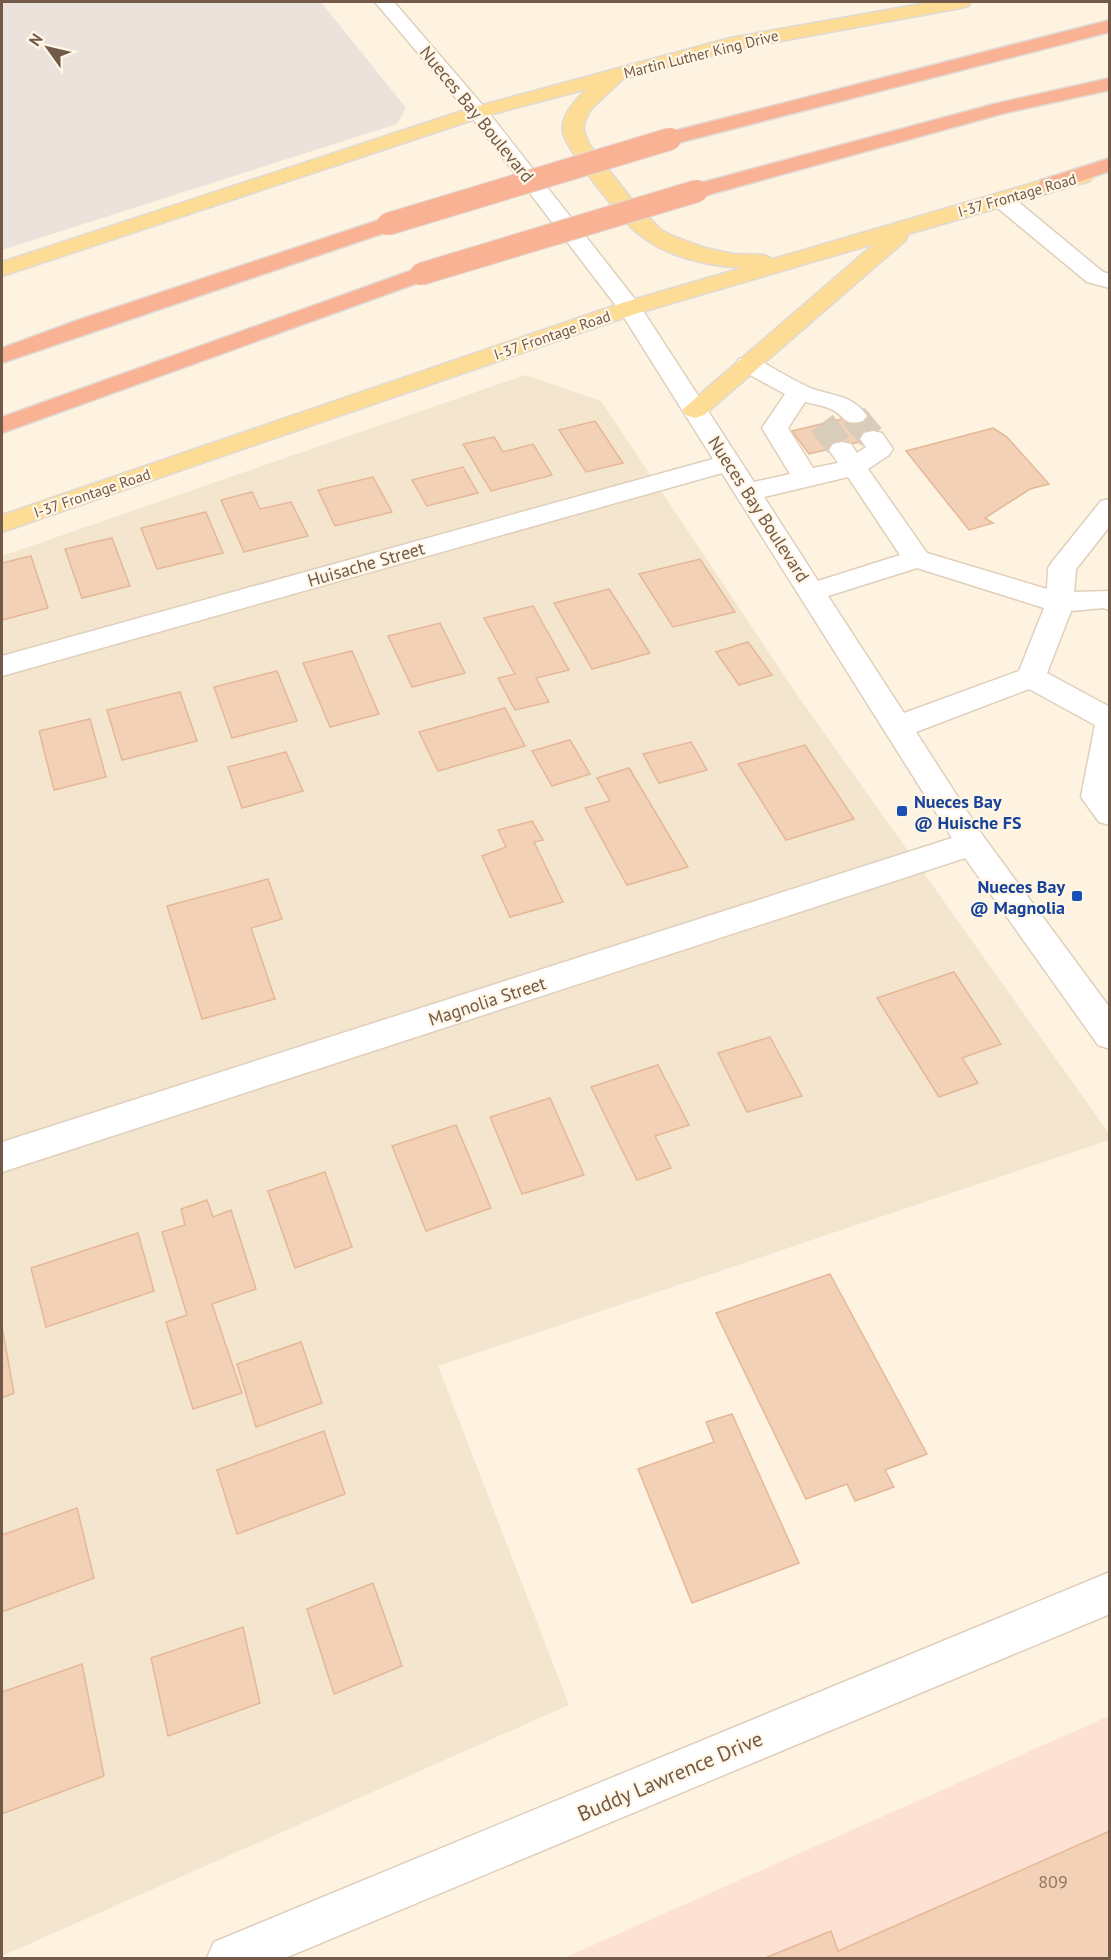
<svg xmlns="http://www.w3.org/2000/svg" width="1111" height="1960" font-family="'PT Sans',sans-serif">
	<rect width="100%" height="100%" fill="#fdf3e0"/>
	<path fill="#f4e5ce" d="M525 375 601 401 800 699 1110 1135 1109 1140 438 1366 569 1705 2 1956V556Z"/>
	<path fill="#fde1d3" d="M1109 1716V1958H564Z"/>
	<path fill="#ebe3db" d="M2 2H321L406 108 397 124 2 250Z"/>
	<g fill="#f2d1b7" stroke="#e5b897" stroke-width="1.5">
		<path d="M862 414 880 437 809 454 792 431Z"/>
		<path d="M595 421 623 463 586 472 559 430Z"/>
		<path d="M993 428 1007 437 1049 484 1030 489 985 518 993 523 969 530 906 451Z"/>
		<path d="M494 437 503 452 533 444 552 475 491 491 463 444Z"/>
		<path d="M463 467 478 493 427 506 412 480Z"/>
		<path d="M373 477 392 512 335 526 318 490Z"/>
		<path d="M252 492 260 509 291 502 308 536 244 552 221 500Z"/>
		<path d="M206 512 223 553 157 569 141 528Z"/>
		<path d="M112 538 130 586 82 598 65 549Z"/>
		<path d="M31 556 48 608 2 620V563Z"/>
		<path d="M700 559 735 612 673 627 639 574Z"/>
		<path d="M609 589 650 653 592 669 554 603Z"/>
		<path d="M533 606 569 670 536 678 549 702 515 710 498 678 515 674 484 618Z"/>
		<path d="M440 623 465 673 412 687 388 636Z"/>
		<path d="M748 642 772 675 739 685 716 652Z"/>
		<path d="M352 651 379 714 330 727 303 663Z"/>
		<path d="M277 671 297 721 232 738 214 687Z"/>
		<path d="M180 692 197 741 122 760 107 710Z"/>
		<path d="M505 708 525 746 438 771 419 732Z"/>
		<path d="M90 719 106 777 54 790 39 731Z"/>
		<path d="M570 740 590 774 552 786 532 751Z"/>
		<path d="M691 742 707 770 659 783 643 754Z"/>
		<path d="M805 745 854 819 786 840 738 764Z"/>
		<path d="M286 752 303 791 242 808 228 767Z"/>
		<path d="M629 768 688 867 627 885 585 808 610 801 597 778Z"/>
		<path d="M532 821 543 840 534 842 563 902 510 917 482 856 506 847 498 830Z"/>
		<path d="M268 879 282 919 251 928 275 999 202 1019 167 906Z"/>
		<path d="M954 972 1001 1044 962 1058 978 1083 939 1097 877 998Z"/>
		<path d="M770 1037 802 1096 747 1112 718 1053Z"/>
		<path d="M658 1065 689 1125 655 1136 671 1168 637 1180 591 1087Z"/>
		<path d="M550 1098 584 1175 522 1194 490 1117Z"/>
		<path d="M456 1125 491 1208 426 1231 392 1146Z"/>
		<path d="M325 1172 352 1247 295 1268 268 1191Z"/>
		<path d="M207 1200 213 1217 231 1210 256 1289 212 1304 242 1393 193 1409 166 1322 187 1315 162 1232 185 1225 181 1209Z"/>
		<path d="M138 1233 154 1291 46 1327 31 1268Z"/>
		<path d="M830 1274 927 1454 885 1470 894 1487 855 1501 847 1484 806 1499 716 1313Z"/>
		<path d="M2 1327 14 1393 2 1398Z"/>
		<path d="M301 1342 322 1403 256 1427 237 1364Z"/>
		<path d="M732 1414 799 1563 692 1603 638 1469 714 1442 706 1422Z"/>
		<path d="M324 1431 345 1494 237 1534 217 1470Z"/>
		<path d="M77 1508 94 1578 2 1612V1535Z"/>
		<path d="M373 1583 402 1666 334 1694 307 1609Z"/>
		<path d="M243 1627 260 1703 168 1736 151 1658Z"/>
		<path d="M82 1664 104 1776 2 1814V1692Z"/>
		<path d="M1110 1831V1958H765L831 1931 838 1951Z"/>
	</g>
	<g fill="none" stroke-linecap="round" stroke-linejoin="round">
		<g stroke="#daccba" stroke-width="27" stroke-dasharray="27 14" stroke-linecap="butt">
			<path d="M854 416 873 439"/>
			<path d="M822 423 840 447"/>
		</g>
		<g stroke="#e0cfbc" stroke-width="3">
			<g id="minor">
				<path d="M375 2H394L485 108 638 303 754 482 790 474 762 428 785 394 739 369 736 364 739 359 748 357 757 359C773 368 789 378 806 386 829 397 850 392 867 416L863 421C844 426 847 418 833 410 825 406 814 404 805 402L788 428 813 468 838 463 829 450 833 444 842 442 851 444 857 453 866 447 860 439 864 433 873 431 882 433 893 449 889 455 868 469 927 553 1047 589 1048 568 1052 562 1101 501 1110 499V526L1076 569 1074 592 1110 591V610L1103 608 1071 611 1047 673 1110 707V825L1099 822 1081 797 1095 725 1029 689 916 732 983 836 1110 1008V1049L1098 1045 965 858 2 1172V1142L952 838 722 473 2 676V656L713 459 620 311 471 116ZM848 477 900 555 818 581 764 497ZM917 568 1044 608 1019 671 904 713 828 596Z"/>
				<path d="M1002 193 1010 195 1103 272 1110 274V288L1087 282 994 205 991 200 994 195Z"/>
				<path d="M1110 1572V1614L285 1958H207L214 1942Z"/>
			</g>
		</g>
		<g stroke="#e0dad7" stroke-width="3">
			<path id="major" d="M932 2H971L968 6 961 8 732 50 623 79 590 110 584 123V131L589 144 633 201 661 230 675 237 705 248 733 254 764 255 773 259 1074 171 1082 169 1090 171 1093 176 1090 181 908 234 906 240 704 415 695 418 686 415 682 410 874 244 638 313 2 532V515L622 303 742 268C714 266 683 260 658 247 650 242 642 237 635 231 620 217 566 150 563 132 560 116 576 99 587 89L485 116 2 276V262L471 108 730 38Z"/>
		</g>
		<g stroke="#e0dad7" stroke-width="3">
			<g id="highway">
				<path d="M1110 20V32L670 145 662 144 659 139 662 134Z"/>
				<path d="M1110 78V90L1005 113 697 198 689 196 686 191 689 186 994 104Z"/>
				<path d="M1110 158V171L1049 192 1041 190 1038 185 1041 180Z"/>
				<path d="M388 217 396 219 399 224 396 229 2 363V348L78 320Z"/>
				<path d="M421 267 429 269 433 274 429 279 2 433V417Z"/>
			</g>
		</g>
		<use href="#minor" fill="#fff" fill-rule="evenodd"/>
		<use href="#major" fill="#fddc96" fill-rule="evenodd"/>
		<use href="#highway" fill="#f9b394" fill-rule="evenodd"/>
		<g stroke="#e0dad7" stroke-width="24" stroke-linecap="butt">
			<g id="highway-bridge">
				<path d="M388 224 670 139"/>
				<path d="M421 274 697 191"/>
			</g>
		</g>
		<use href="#highway-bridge" stroke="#f9b394" stroke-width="22"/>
	</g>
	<g fill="#1a4fb4" stroke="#fff6e6" stroke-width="2">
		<rect x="896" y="805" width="12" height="12" rx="3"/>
		<rect x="1071" y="890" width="12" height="12" rx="3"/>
	</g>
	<g text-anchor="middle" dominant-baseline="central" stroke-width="4.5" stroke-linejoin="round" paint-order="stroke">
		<g font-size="15" fill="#735947" stroke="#fff6e6">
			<text transform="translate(701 54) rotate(-14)">Martin Luther King Drive</text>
			<text transform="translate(1017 195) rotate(-16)">I-37 Frontage Road</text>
			<text transform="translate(552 335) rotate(-19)">I-37 Frontage Road</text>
			<text transform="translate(92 493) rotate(-19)">I-37 Frontage Road</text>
		</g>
		<g font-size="18" fill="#735947" stroke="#fff6e6">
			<text transform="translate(477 114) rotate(51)">Nueces Bay Boulevard</text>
			<text transform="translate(759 509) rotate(57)">Nueces Bay Boulevard</text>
			<text transform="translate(366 564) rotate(-16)">Huisache Street</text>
			<text transform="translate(487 1001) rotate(-18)">Magnolia Street</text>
		</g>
		<g font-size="18" font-weight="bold" fill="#164399" stroke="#fff6e6" text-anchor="start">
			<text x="914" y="801">Nueces Bay<tspan x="914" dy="21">@ Huische FS</tspan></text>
			<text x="1065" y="886" text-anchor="end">Nueces Bay<tspan x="1065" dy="21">@ Magnolia</tspan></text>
		</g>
		<g font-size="18" fill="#937763">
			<text x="1053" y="1881">809</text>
		</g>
		<g font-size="21" fill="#735947" stroke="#fff6e6">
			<text transform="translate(670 1776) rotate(-23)">Buddy Lawrence Drive</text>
		</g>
	</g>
	<rect width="1111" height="1960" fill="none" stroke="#735947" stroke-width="6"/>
	<g transform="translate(48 48) rotate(304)" stroke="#fff6e6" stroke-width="4.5" paint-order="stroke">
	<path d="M0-4.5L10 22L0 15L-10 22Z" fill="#735947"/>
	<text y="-9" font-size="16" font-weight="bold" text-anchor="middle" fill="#735947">N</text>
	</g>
</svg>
